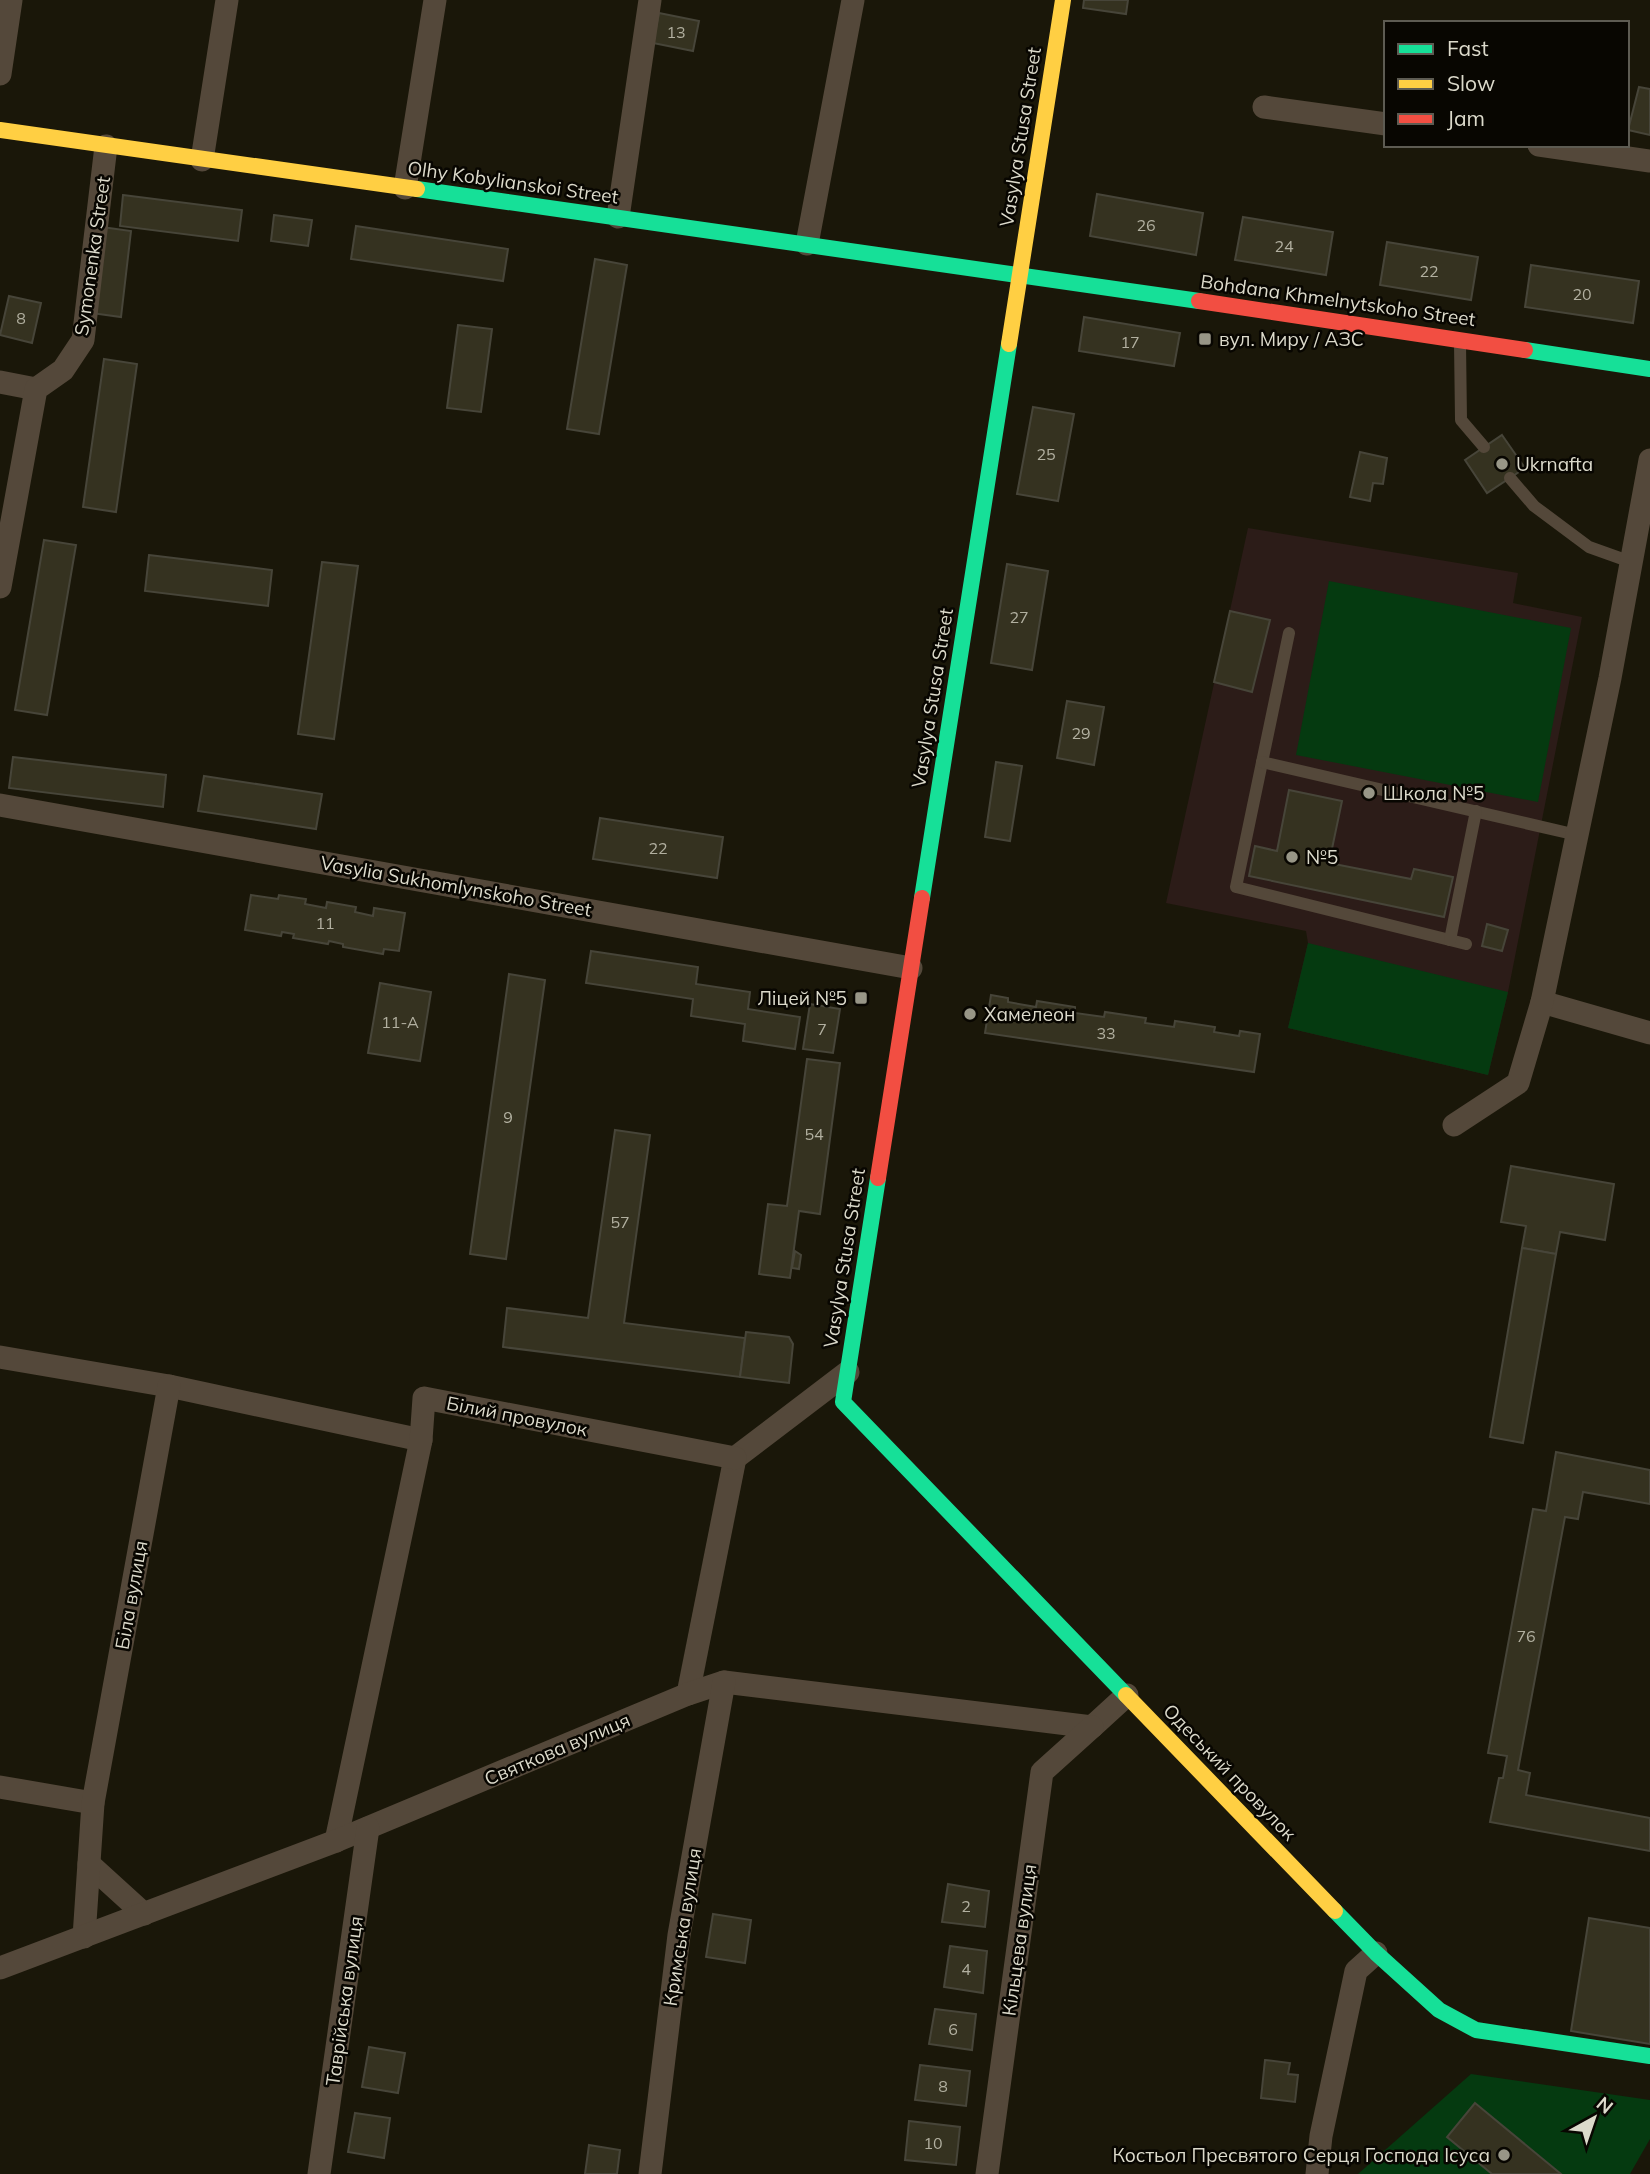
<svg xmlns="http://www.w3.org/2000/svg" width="1650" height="2174" font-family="Mulish,sans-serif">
	<rect width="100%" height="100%" fill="#1a1709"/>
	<path fill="#2c1c18" d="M1248 528 1518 573 1513 603 1582 617 1508 992 1488 1075 1288 1028 1308 943 1306 931 1166 903Z"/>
	<g fill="#053a10">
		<path d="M1329 581 1571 628 1538 802 1296 755Z"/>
		<path d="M1308 943 1508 992 1488 1075 1288 1028Z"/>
		<path d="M1471 2074 1650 2100V2139L1630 2174H1358Z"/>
	</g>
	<g fill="#353220" stroke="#474539" stroke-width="2">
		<path d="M1084 0H1128L1126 14 1083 8Z"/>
		<path d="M659 13 699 21 693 51 653 43Z"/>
		<path d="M1639 87 1650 89V135L1628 130Z"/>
		<path d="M1097 194 1203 213 1196 255 1090 236Z"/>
		<path d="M123 195 242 210 238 241 120 226Z"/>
		<path d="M274 215 312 220 308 246 271 241Z"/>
		<path d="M1243 217 1333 232 1326 275 1235 260Z"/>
		<path d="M356 226 508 249 503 281 351 259Z"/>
		<path d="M102 227 131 231 121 317 91 313Z"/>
		<path d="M1387 242 1478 257 1471 300 1380 285Z"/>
		<path d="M595 259 627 265 599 434 567 429Z"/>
		<path d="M1531 265 1639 281 1633 323 1525 307Z"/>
		<path d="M9 296 41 303 32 343 0 335Z"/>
		<path d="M1084 317 1180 333 1174 366 1079 351Z"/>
		<path d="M458 325 492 329 481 412 447 408Z"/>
		<path d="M104 359 137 364 116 512 83 507Z"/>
		<path d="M1033 407 1074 414 1058 501 1017 494Z"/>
		<path d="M1502 435 1525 468 1487 493 1465 460Z"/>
		<path d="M1360 452 1387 458 1383 484 1373 483 1370 501 1350 497Z"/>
		<path d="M44 540 76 545 47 715 15 710Z"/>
		<path d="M149 555 272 570 268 606 145 591Z"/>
		<path d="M322 562 358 566 334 739 298 734Z"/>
		<path d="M1007 564 1048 571 1032 670 991 663Z"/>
		<path d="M1230 611 1270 620 1252 692 1214 682Z"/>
		<path d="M1067 701 1104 707 1094 765 1057 758Z"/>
		<path d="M13 757 166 775 163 807 9 788Z"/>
		<path d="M996 762 1022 766 1010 841 985 837Z"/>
		<path d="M204 776 322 794 316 829 198 811Z"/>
		<path d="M1289 790 1342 801 1329 863 1411 879 1414 869 1453 877 1444 917 1249 876 1255 846 1277 851Z"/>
		<path d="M600 818 723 837 717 878 593 859Z"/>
		<path d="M251 895 278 899 279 895 306 899 305 904 326 908 327 902 356 907 355 912 373 916 374 908 405 913 399 951 384 949 383 954 343 947V944L329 941 328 944 293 938 294 934 282 932 281 936 245 930Z"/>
		<path d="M1487 924 1508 930 1502 951 1482 946Z"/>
		<path d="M591 951 698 967 696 984 750 992 748 1009 800 1017 795 1049 743 1041 745 1024 691 1016 693 999 586 983Z"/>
		<path d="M509 974 545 980 506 1259 470 1254Z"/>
		<path d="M380 983 431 992 420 1061 368 1053Z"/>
		<path d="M991 995 1008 998V1002L1036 1007 1037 1001 1075 1007V1013L1104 1017 1105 1012 1146 1018 1145 1023 1174 1027 1175 1021 1215 1027 1214 1032 1239 1036 1240 1031 1260 1034 1254 1072 985 1033Z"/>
		<path d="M810 1004 840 1009 833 1053 803 1049Z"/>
		<path d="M807 1059 840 1063 820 1214 799 1211 790 1278 759 1274 768 1204 787 1206Z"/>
		<path d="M615 1130 650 1135 624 1323 745 1338 740 1377 503 1347 507 1308 588 1318Z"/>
		<path d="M1511 1166 1614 1184 1605 1240 1560 1232 1556 1254 1522 1248 1526 1226 1501 1222Z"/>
		<path d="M1522 1248 1556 1254 1523 1443 1490 1437Z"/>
		<path d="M795 1251 801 1255 799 1269 792 1268Z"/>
		<path d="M746 1332 789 1337 793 1344 789 1383 740 1377Z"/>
		<path d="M1556 1452 1650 1470V1504L1583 1492 1578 1519 1565 1517 1518 1770 1530 1773 1526 1795 1650 1818V1851L1490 1822 1499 1778H1503L1507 1756 1488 1753 1533 1509 1546 1511Z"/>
		<path d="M948 1884 989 1891 985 1927 942 1922Z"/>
		<path d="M713 1914 751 1920 745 1963 706 1957Z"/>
		<path d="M1589 1918 1650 1928V2044L1571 2031Z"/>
		<path d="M950 1946 987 1951 983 1993 944 1987Z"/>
		<path d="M935 2009 976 2014 972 2050 929 2044Z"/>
		<path d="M369 2047 405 2053 398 2093 362 2087Z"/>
		<path d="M1265 2060 1290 2063 1288 2074 1298 2075 1295 2102 1261 2098Z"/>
		<path d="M920 2065 970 2071 966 2106 915 2100Z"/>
		<path d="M1475 2103 1561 2174H1492L1447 2137Z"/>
		<path d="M355 2113 390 2118 384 2158 348 2152Z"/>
		<path d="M909 2121 960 2127 956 2165 905 2160Z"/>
		<path d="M589 2145 620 2150 617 2174H585Z"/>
	</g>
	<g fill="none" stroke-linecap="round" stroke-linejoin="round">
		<g stroke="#54483a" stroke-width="12">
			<path d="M1460 343 1461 420 1484 447"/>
			<path d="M1510 478 1534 506 1589 547 1631 562"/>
			<path d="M1289 633 1236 887 1466 944"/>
			<path d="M1262 762 1577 835"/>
			<path d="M1450 940 1476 811"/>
		</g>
		<g stroke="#54483a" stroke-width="23">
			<path d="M0 74 11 0"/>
			<path d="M1264 107 1386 124"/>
			<path d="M1539 145 1650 161"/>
			<path d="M202 160 227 0"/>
			<path d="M405 188 435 0"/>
			<path d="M618 217 650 0"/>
			<path d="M807 244 853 0"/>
			<path d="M0 382 36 389"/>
			<path d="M0 587 36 389 63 370 83 340 106 146"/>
			<path d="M0 805 911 968"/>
			<path d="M1542 1002 1650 1033"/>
			<path d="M1454 1125 1518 1083 1542 1002 1610 678 1650 460"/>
			<path d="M0 1357 169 1386 421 1440"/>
			<path d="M735 1458 848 1372"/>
			<path d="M688 1694 735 1458"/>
			<path d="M0 1787 93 1803"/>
			<path d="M336 1841 421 1440 424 1398 735 1458"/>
			<path d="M89 1864 144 1914"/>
			<path d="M84 1937 93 1803 169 1386"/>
			<path d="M0 1968 336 1841 688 1694 724 1682 1092 1727 1127 1695"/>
			<path d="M319 2174 368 1828"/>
			<path d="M650 2174 679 1935 724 1682"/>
			<path d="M987 2174 1042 1772 1092 1727"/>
			<path d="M1317 2174 1321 2136 1356 1971 1376 1953"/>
		</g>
		<g stroke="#16e098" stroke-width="16">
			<path d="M417 189 1199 301"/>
			<path d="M1525 350 1650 369"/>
			<path d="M922 898 1009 344"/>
			<path d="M878 1178 843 1402 1126 1695"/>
			<path d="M1335 1911 1376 1953 1439 2010 1476 2030 1650 2056"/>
		</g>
		<g stroke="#ffcf43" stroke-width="16">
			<path d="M0 130 417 189"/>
			<path d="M1009 344 1063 0"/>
			<path d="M1126 1695 1335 1911"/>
		</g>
		<g stroke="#f24e42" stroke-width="16">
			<path d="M1199 301 1525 350"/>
			<path d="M878 1178 922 898"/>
		</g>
	</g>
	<g fill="#989687" stroke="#080601" stroke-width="2.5">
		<rect x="1198" y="332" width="14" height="14" rx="3.5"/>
		<circle cx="1502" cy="464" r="7"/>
		<circle cx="1369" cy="793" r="7"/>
		<circle cx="1292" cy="857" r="7"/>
		<rect x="854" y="991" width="14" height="14" rx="3.5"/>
		<circle cx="970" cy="1014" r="7"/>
		<circle cx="1504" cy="2155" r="7"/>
	</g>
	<g text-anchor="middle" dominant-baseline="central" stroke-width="5" stroke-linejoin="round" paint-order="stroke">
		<g font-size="16" fill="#b2b0a0">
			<text x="676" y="32">13</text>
			<text x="1146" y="225">26</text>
			<text x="1284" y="246">24</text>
			<text x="1429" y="271">22</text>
			<text x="1582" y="294">20</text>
			<text x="21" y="318">8</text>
			<text x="1130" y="342">17</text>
			<text x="1046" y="454">25</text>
			<text x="1019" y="617">27</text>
			<text x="1081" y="733">29</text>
			<text x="658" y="848">22</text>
			<text x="325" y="923">11</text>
			<text x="400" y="1022">11-А</text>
			<text x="822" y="1029">7</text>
			<text x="1106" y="1033">33</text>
			<text x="508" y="1117">9</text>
			<text x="814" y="1134">54</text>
			<text x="620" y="1222">57</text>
			<text x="1526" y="1636">76</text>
			<text x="966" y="1906">2</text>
			<text x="966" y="1969">4</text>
			<text x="953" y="2029">6</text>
			<text x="943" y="2086">8</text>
			<text x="933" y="2143">10</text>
		</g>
		<g font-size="19" fill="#dcdacb" stroke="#080601">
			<text transform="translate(1020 137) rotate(-81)">Vasylya Stusa Street</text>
			<text transform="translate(513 182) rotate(8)">Olhy Kobylianskoi Street</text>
			<text transform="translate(92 256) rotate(-82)">Symonenka Street</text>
			<text transform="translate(1338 300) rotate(8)">Bohdana Khmelnytskoho Street</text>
			<text transform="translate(932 698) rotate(-81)">Vasylya Stusa Street</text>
			<text transform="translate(456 886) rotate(10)">Vasylia Sukhomlynskoho Street</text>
			<text transform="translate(844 1258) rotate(-81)">Vasylya Stusa Street</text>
			<text transform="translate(517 1416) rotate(11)">Білий провулок</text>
			<text transform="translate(131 1595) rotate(-80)">Біла вулиця</text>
			<text transform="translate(557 1749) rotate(-23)">Святкова вулиця</text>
			<text transform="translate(1230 1772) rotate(46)">Одеський провулок</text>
			<text transform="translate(682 1927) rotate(-81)">Кримська вулиця</text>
			<text transform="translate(1019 1940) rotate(-82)">Кільцева вулиця</text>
			<text transform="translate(344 2001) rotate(-82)">Таврійська вулиця</text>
		</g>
		<g font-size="19" fill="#dcdacb" stroke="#080601" text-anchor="start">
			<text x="1219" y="339">вул. Миру / АЗС</text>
			<text x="1516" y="464">Ukrnafta</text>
			<text x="1383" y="793">Школа №5</text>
			<text x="1306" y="857">№5</text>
			<text x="847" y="998" text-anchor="end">Ліцей №5</text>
			<text x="984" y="1014">Хамелеон</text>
			<text x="1490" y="2155" text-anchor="end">Костьол Пресвятого Серця Господа Ісуса</text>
		</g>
	</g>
	<rect x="1384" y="21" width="245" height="126" fill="#080601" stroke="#5d5b52" stroke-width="2"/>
	<rect x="1398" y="44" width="35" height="10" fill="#16e098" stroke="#5d5b52" stroke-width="2"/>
	<text x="1447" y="56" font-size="21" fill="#dcdacb">Fast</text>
	<rect x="1398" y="79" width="35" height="10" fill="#ffcf43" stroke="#5d5b52" stroke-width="2"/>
	<text x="1447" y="91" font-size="21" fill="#dcdacb">Slow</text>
	<rect x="1398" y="114" width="35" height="10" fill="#f24e42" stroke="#5d5b52" stroke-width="2"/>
	<text x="1447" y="126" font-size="21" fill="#dcdacb">Jam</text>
	<g transform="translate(1594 2118) rotate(40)" stroke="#080601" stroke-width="5" paint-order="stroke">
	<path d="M0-5L12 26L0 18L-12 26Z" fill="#dcdacb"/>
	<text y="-10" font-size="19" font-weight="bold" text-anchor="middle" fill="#dcdacb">N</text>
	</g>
</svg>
